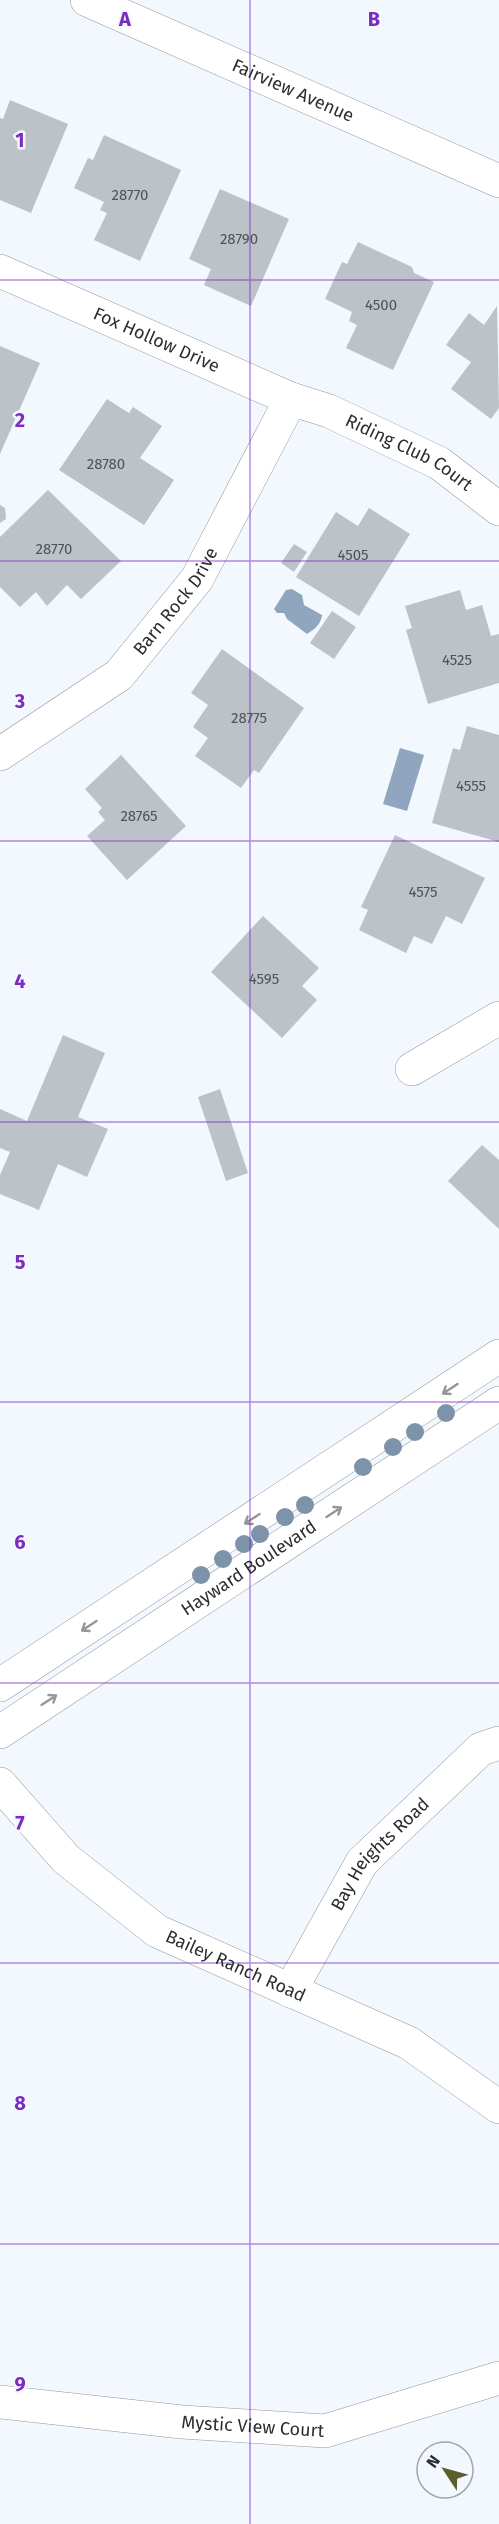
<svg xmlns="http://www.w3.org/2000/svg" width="499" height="2524" font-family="'Fira Sans',sans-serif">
	<rect width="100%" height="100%" fill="#f3f8fe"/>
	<g fill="#8fa6be">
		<path d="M292 589 302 595 304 605 322 615C321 624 315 629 307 634L287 619 284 613H277L274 609 286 590Z"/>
		<path d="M400 748 424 755 407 811 383 804Z"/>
	</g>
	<g fill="#bcc2c8">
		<path d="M10 100 68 124 31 213 0 200V118L3 119Z"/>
		<path d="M104 135 181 170 140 261 94 240 107 213 100 210 104 202 74 188 88 158 93 160Z"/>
		<path d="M220 189 289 219 251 306 204 285 211 269 189 259Z"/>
		<path d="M358 242 412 267 414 273 434 282 393 370 346 348 357 325 349 321 352 312 325 299 342 262 347 264Z"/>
		<path d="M497 306 499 408 491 419 451 389 471 362 446 345 469 313 484 325Z"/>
		<path d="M0 346 40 363 0 454Z"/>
		<path d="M107 399 129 413 133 407 162 426 140 458 174 480 144 525 59 470Z"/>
		<path d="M48 490 121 561 81 599 67 585 47 606 36 592 20 607 0 587V537Z"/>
		<path d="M0 505 5 508 6 519 0 523Z"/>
		<path d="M369 508 410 534 359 616 296 577 336 512 358 526Z"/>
		<path d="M294 544 307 552 294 572 281 563Z"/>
		<path d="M460 590 466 610 482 605 491 636 499 634V683L428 704 406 630 412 628 405 606Z"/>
		<path d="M332 611 356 627 334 659 310 643Z"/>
		<path d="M222 649 304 708 259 773 254 770 241 788 195 756 208 738 193 727 208 705 191 693Z"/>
		<path d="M467 726 499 735V842L432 823 453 748 460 750Z"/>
		<path d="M121 755 186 826 127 880 87 836 105 820 98 812 102 808 85 789Z"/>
		<path d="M395 835 485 878 462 924 446 916 432 944 414 936 406 953 359 930 368 910 361 907Z"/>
		<path d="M263 916 319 968 302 986 317 1000 282 1038 211 972Z"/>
		<path d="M63 1035 105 1053 78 1117 108 1129 87 1177 58 1164 39 1210 0 1194V1175L10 1152 0 1148V1109L27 1121Z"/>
		<path d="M220 1089 248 1173 226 1181 198 1097Z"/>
		<path d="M482 1145 499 1160V1229L448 1181Z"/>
	</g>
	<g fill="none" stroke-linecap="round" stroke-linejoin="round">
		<g stroke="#91979e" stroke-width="34">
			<g id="minor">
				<path id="s1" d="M0 271 291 399 329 411 439 463 499 509"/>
				<path id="s2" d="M0 754 119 675 197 579 291 399"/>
				<path d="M412 1069 499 1018"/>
				<path id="s3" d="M0 1784 66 1859 157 1931 409 2043 499 2107"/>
				<path id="s4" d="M290 1991 362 1862 481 1749 499 1743"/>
				<path id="s5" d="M0 2402 182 2422 325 2431 499 2378"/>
			</g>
		</g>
		<g stroke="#91979e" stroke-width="34">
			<g id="major">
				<path id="s6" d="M87 0 499 181"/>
				<path d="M0 1685 499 1356"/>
				<path id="s7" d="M0 1732 499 1403"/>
			</g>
		</g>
		<use href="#minor" stroke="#fff" stroke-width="33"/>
		<use href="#major" stroke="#fff" stroke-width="33"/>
	</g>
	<g fill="#7d93a9">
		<circle cx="446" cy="1413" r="9"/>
		<circle cx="415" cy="1432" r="9"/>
		<circle cx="393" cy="1447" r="9"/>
		<circle cx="363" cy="1467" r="9"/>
		<circle cx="305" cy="1505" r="9"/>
		<circle cx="285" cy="1517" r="9"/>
		<circle cx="260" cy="1534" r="9"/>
		<circle cx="244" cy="1544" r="9"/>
		<circle cx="223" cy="1559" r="9"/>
		<circle cx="201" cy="1575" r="9"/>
	</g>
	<defs><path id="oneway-shaft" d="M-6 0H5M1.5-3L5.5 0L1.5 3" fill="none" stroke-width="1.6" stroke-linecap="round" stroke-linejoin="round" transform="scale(1.5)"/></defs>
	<g stroke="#959698">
		<use href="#oneway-shaft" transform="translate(450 1389) rotate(147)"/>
		<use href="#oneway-shaft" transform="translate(334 1512) rotate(-33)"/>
		<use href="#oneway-shaft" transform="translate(252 1519) rotate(147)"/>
		<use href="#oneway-shaft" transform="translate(89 1626) rotate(147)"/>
		<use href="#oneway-shaft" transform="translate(49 1700) rotate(-33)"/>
	</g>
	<path fill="none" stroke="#7b2cbf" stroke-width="1.5" stroke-opacity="0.55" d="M250 0V2524M0 280H499M0 561H499M0 841H499M0 1122H499M0 1402H499M0 1683H499M0 1963H499M0 2244H499"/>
	<g text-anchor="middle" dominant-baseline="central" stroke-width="5" stroke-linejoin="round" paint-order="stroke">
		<g font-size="15" fill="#4f5356">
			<text x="130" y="195">28770</text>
			<text x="239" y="239">28790</text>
			<text x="381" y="305">4500</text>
			<text x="106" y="464">28780</text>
			<text x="54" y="549">28770</text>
			<text x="353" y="555">4505</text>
			<text x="457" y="660">4525</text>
			<text x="249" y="718">28775</text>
			<text x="471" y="786">4555</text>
			<text x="139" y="816">28765</text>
			<text x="423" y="892">4575</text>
			<text x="264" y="979">4595</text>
		</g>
		<g font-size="18" fill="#2b2e30" stroke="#f3f8fe">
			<text stroke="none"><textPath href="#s6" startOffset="225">Fairview Avenue</textPath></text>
			<text stroke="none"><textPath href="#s1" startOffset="171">Fox Hollow Drive</textPath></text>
			<text stroke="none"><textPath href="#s1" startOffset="448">Riding Club Court</textPath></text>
			<text stroke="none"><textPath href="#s2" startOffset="236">Barn Rock Drive</textPath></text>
			<text stroke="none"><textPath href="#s7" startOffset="298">Hayward Boulevard</textPath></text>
			<text stroke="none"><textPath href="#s4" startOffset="165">Bay Heights Road</textPath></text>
			<text stroke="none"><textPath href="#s3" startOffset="302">Bailey Ranch Road</textPath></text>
			<text stroke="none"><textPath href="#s5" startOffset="254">Mystic View Court</textPath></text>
		</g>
	</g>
	<g font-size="20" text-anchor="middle" font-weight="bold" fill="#7b2cbf" stroke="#f3f8fe" stroke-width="5" stroke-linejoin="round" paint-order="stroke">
		<text x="125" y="26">A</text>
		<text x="374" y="26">B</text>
		<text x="20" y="147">1</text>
		<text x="20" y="427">2</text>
		<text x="20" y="708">3</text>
		<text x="20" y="988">4</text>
		<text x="20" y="1269">5</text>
		<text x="20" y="1549">6</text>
		<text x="20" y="1830">7</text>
		<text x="20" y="2110">8</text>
		<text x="20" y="2391">9</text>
	</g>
	<g transform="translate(445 2470) rotate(306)"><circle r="28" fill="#f3f8fe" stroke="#a3a7ac" stroke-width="1.5"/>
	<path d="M0-4.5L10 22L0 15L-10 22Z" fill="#5d5e2b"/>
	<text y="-9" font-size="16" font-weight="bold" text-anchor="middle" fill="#2b2e30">N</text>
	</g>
</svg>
